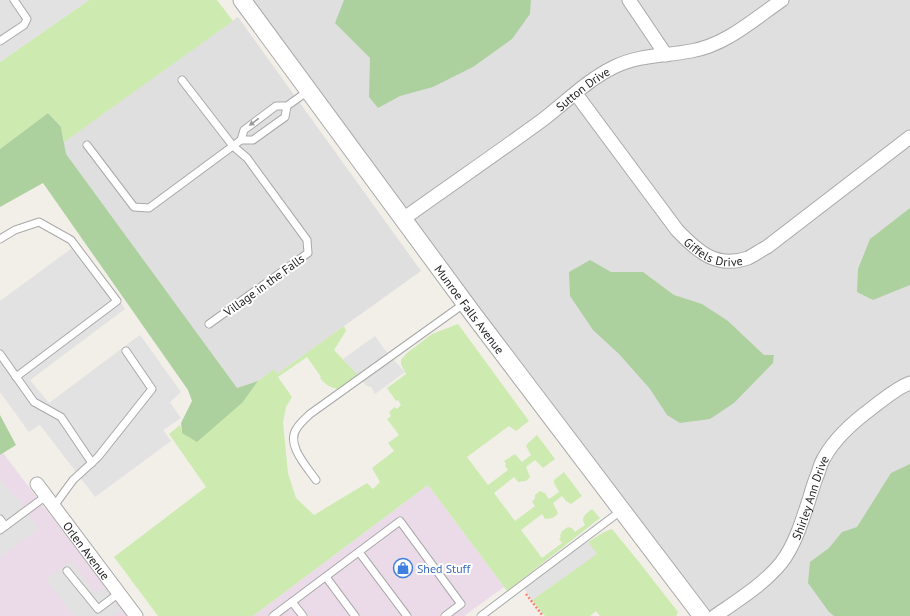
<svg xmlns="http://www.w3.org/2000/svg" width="910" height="616" font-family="'PT Sans',sans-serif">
	<rect width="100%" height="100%" fill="#f2efe9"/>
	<g fill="#e0dfdf">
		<path d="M242 0H910V616H702Z"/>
		<path d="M238 17 421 271 235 404 52 150Z"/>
	</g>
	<g fill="#ebdbe8">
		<path d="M3 453 127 616H0V455Z"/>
		<path d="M428 485 504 587 464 616H253Z"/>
	</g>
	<g fill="#cdebb0">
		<path d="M89 0H217L233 21 64 142 61 127 48 113 0 149V62Z"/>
		<path d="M458 324 529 421 516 431 509 426 467 457 488 485 508 470 505 466 506 464 504 461 515 454 522 462 531 455 526 446 527 444 537 435 555 459 543 468 535 460 526 467 530 477 526 481 518 482 514 477 494 493 515 521 535 506 532 502 535 498V495L540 491 545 493 549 499 559 492 554 483V480L564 472 582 496 571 504 566 501 562 496 553 503 557 511 558 514 553 518 545 519 542 514 521 530 542 558 562 543 559 539 561 537 560 536 562 531 568 527 572 528 575 532 585 525C580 517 586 514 592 509L600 518 507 591 428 485 253 616H158L114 557 206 487 169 434 180 425 182 433 243 402 258 381 274 369 277 374 344 326 346 331 334 350 358 375 338 389C329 387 326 385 320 378L321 377 307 357 278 377 292 397 286 407 283 422 288 473 296 498 314 515 367 483 373 489 380 482 372 468 394 451 388 443 399 435 387 419 391 416 389 412 395 407 397 409 401 405 398 400 396 401 387 388 406 374 401 364V360L407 353 432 334Z"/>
		<path d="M612 529 639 562 678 612 676 616H600L596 611 590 616H545L532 600 596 554 588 542 604 532Z"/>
	</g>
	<g fill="#add19e">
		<path d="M344 0H531L530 14 512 39 473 67 433 87 400 96 378 108 369 97 370 58 335 23Z"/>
		<path d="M48 113 61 127 66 154 237 388 258 381 243 402 197 442 182 433 181 423 192 401 188 390 43 183 0 207V149Z"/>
		<path d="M910 208V285L873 300 857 292 858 269 870 239Z"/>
		<path d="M590 260 611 272H643L674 295 702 304 728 321 764 355H774L773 363 734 403 710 419 680 423 667 415 650 389 619 354 593 330 570 296 569 272Z"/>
		<path d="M0 415 16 445 0 455Z"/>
		<path d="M910 464V616H834L829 612 808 583 810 562 829 548 842 532 857 527 891 473Z"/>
	</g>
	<g fill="#e2e2e2">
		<path d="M0 0H89L0 62Z"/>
		<path d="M79 243 125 309 30 380 49 403 140 335 181 392 170 402 171 404 181 418 163 430 171 441 95 497 41 426 39 425 29 432 0 392V301Z"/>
		<path d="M375 336 388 354 405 372 375 394 371 387 367 386 343 359Z"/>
		<path d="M0 479 15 498 18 499 38 529 0 557Z"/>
		<path d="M585 538 597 554 532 600 522 585Z"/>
		<path d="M71 561 94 592 96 593 104 588 122 612 117 613 113 616H74L46 580Z"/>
	</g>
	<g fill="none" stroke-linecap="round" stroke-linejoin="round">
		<g stroke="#a9a9a9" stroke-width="9">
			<g id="service">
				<path d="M0 41 24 25 27 19 14 0"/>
				<path d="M182 80 233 146 247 158 307 240 308 253 209 324"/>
				<path d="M287 106 285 117 253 140H241L244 130 276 106H287L308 91"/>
				<path d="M87 145 134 207 149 208 241 140"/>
				<path d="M0 239 15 230 39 222 71 240 117 301 16 377"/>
				<path d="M0 354 34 402 61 417 92 463"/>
				<path d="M316 480C307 467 285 444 297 428 300 423 306 418 310 414L465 303"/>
				<path d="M54 506 73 480 98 457 152 389 126 351"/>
				<path d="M0 519 5 526"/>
				<path d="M0 530 46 496"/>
				<path d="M359 552 407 616"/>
				<path d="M67 571 98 609 119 593"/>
				<path d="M326 577 355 616"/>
				<path d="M292 602 303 616"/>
				<path d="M273 616 400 521 461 604 445 616"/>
				<path d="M481 616 622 510"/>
			</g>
		</g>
		<g stroke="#a9a9a9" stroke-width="15">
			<g id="minor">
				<path d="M629 0 666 55"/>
				<path id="s1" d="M576 94 677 230C697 251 716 269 748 258 754 255 761 250 767 247L910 137"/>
				<path id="s2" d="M403 219C449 186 496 154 541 121 565 103 587 80 614 67 638 55 665 56 691 51 726 45 753 20 782 0"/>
				<path id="s3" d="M37 484 136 616"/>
				<path id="s4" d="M715 616C738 600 763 585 781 563 798 542 807 504 816 478 819 472 820 464 824 458 835 438 853 422 872 408 884 399 896 388 910 383"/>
			</g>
		</g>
		<g stroke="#a9a9a9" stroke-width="19">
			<g id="tertiary">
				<path id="s5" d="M242 0 473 314 702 616"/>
			</g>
		</g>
		<path stroke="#fa8072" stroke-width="2.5" stroke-dasharray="2 2" stroke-linecap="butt" d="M526 594 543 616"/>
		<use href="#service" stroke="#fff" stroke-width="7"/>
		<use href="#minor" stroke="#fff" stroke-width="13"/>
		<use href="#tertiary" stroke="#fff" stroke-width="17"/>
	</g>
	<defs><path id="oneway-solid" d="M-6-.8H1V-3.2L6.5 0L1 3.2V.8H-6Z"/></defs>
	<use fill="#9c9c9c" href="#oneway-solid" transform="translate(254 122) rotate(144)"/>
	<defs>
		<g id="shop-ring" transform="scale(1)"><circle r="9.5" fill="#fff" stroke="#3f7fe0" stroke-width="1.5"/><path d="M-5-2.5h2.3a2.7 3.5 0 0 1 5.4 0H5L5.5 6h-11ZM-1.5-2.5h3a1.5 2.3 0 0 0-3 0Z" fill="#3f7fe0"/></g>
	</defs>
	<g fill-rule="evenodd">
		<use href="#shop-ring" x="403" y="568"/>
	</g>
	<g text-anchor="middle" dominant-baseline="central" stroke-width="4" stroke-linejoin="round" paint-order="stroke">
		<g font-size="12" fill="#222" stroke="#fff">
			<text stroke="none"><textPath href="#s2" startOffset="222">Sutton Drive</textPath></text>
			<text stroke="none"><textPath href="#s1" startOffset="214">Giffels Drive</textPath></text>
			<text transform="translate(264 285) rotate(-36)">Village in the Falls</text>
			<text stroke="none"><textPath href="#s5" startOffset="384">Munroe Falls Avenue</textPath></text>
			<text stroke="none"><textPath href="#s4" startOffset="157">Shirley Ann Drive</textPath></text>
			<text stroke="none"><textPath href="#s3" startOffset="83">Orlen Avenue</textPath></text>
		</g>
		<g font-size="12" fill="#366cbe" stroke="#fff" text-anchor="start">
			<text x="417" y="568">Shed Stuff</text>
		</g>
	</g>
</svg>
